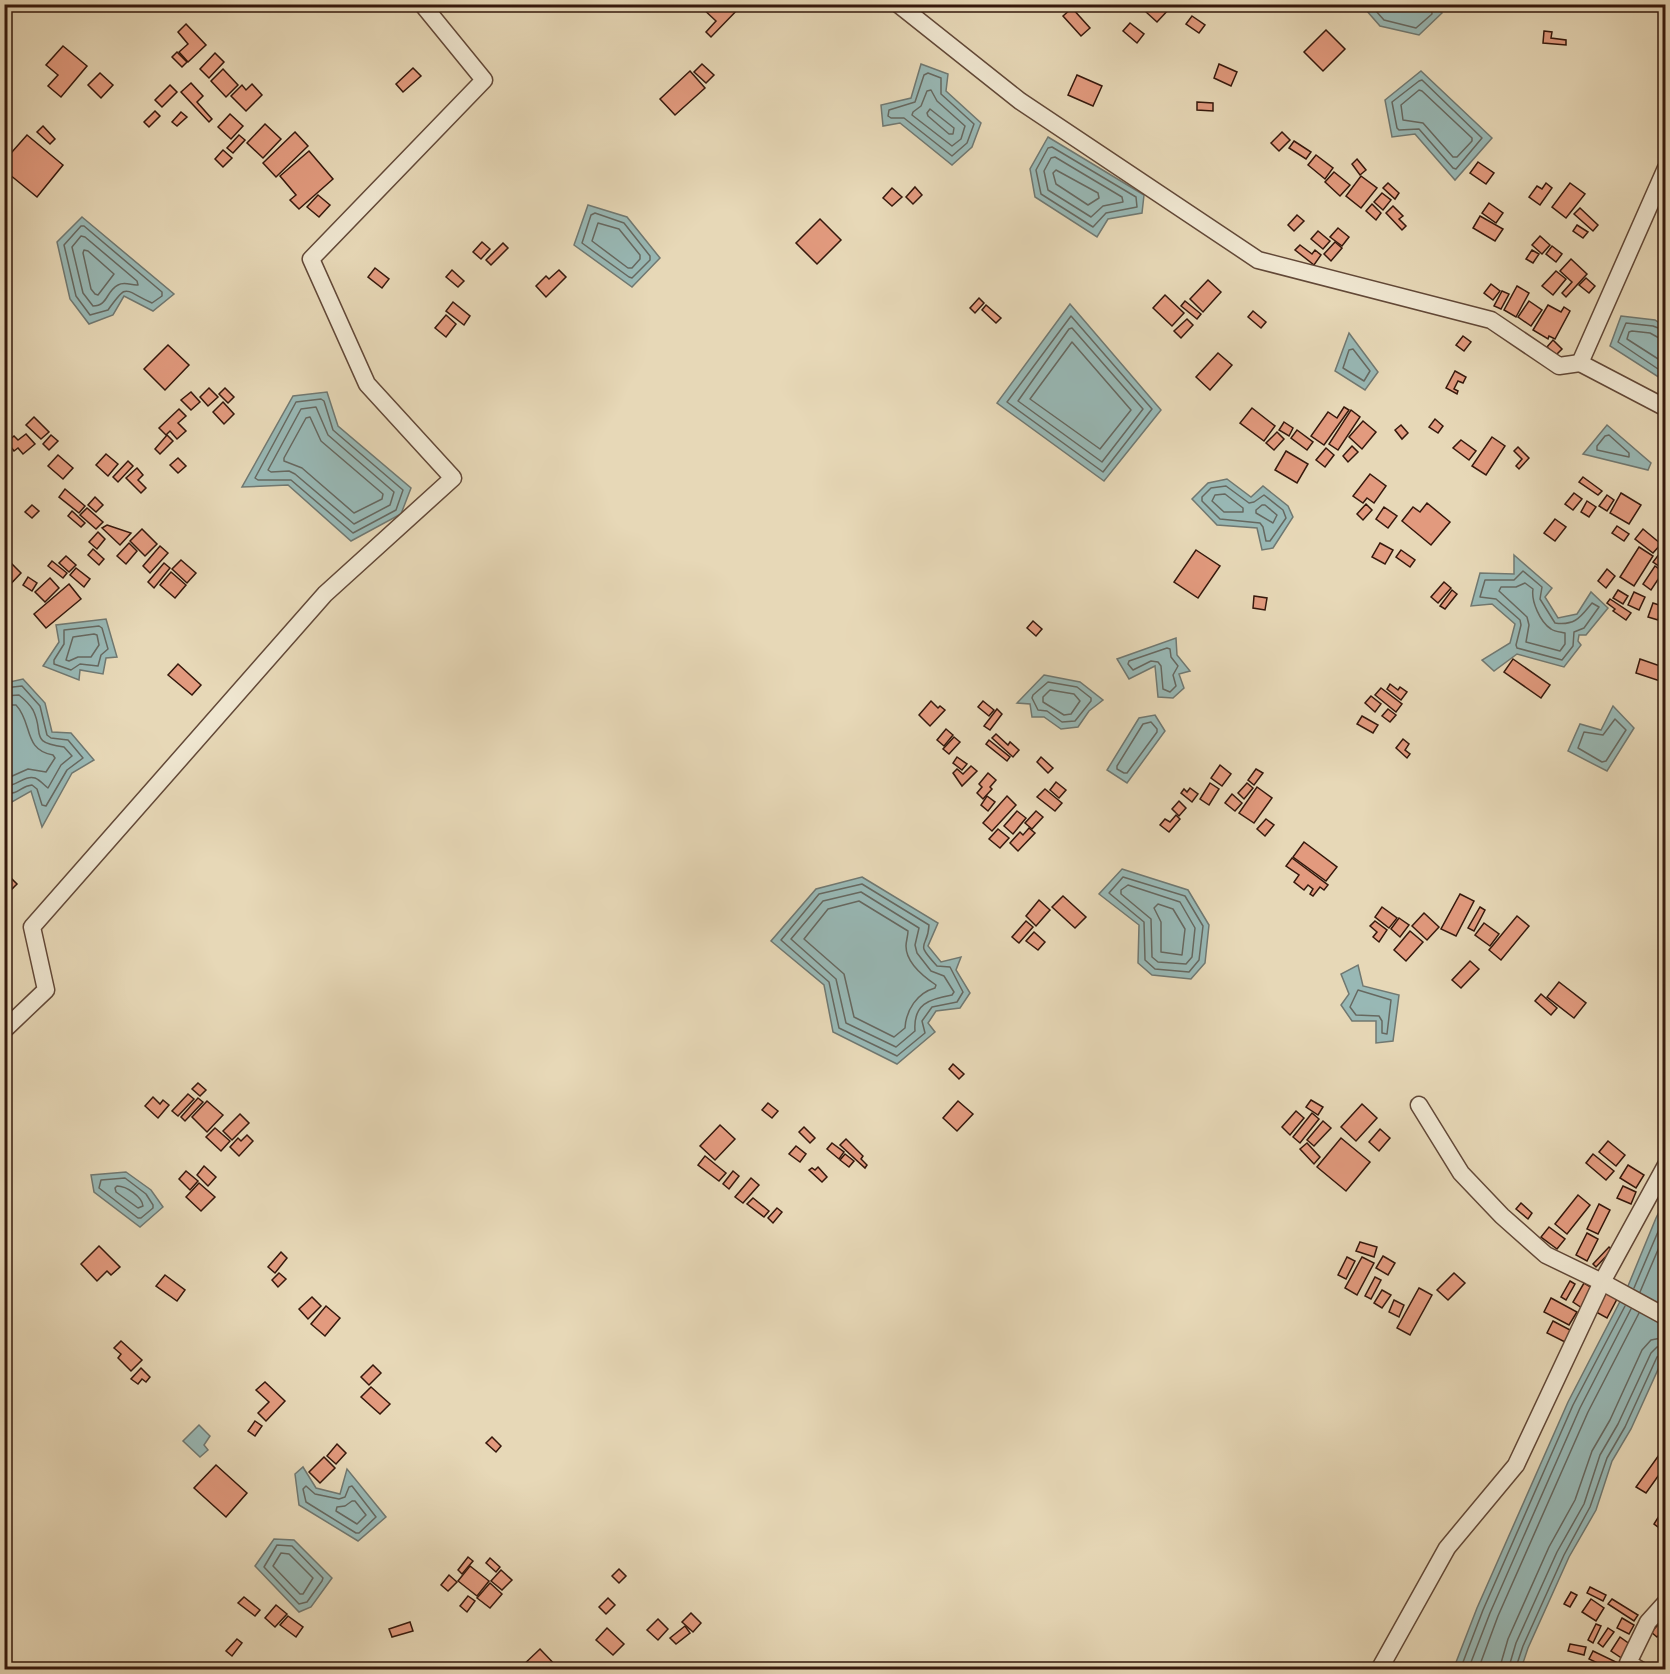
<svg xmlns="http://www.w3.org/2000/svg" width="1670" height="1674" font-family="Alegreya,serif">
	<rect width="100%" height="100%" fill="#e7d8b7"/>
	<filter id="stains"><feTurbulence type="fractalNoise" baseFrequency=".00333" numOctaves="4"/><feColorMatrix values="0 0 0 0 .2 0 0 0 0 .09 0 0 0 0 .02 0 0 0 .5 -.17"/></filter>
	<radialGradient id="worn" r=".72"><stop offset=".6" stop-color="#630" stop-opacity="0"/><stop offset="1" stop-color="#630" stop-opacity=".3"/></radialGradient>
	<g fill="#98b8b5" stroke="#707871" stroke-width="1.5">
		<path d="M1435 5 1442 13 1419 35 1380 26 1366 10 1370 5Z"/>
		<path d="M921 64 948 74 946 91 981 123 972 147 952 165 900 123 883 126 881 105 911 98Z"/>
		<path d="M1421 71 1492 138 1455 180 1415 134 1392 137 1385 100Z"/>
		<path d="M1048 137 1144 195 1142 213 1108 219 1097 237 1035 197 1030 169Z"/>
		<path d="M588 205 627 217 660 258 632 287 574 245Z"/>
		<path d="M82 217 174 294 153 311 124 296 113 315 89 324 70 299 57 242Z"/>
		<path d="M1070 304 1161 410 1104 481 997 403Z"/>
		<path d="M1621 316 1655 320 1665 327V378H1660L1610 346Z"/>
		<path d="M1349 333 1378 372 1365 390 1335 371Z"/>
		<path d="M327 392 338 426 411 488 401 514 351 541 288 485 242 487 293 396Z"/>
		<path d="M1607 425 1651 463 1648 470 1583 454Z"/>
		<path d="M1227 479 1251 497 1263 486 1288 506 1293 517 1273 548 1262 550 1257 528 1217 525 1192 499 1208 483Z"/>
		<path d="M1514 555 1552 588 1545 597 1558 618 1577 614 1591 592 1608 608 1586 635H1579L1578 641 1581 645 1564 667 1517 654 1494 671 1482 660 1510 643 1515 624 1492 604 1471 606 1480 573 1514 574Z"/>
		<path d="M106 619 117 657 106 658 103 674 80 670 79 680 43 666 59 642 56 625Z"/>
		<path d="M1176 638 1177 655 1190 671 1179 674 1184 688 1173 698 1158 697 1155 666 1129 679 1117 659Z"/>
		<path d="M1044 675 1080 682 1103 700 1089 711 1078 727 1061 729 1044 717H1032L1030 704 1017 703Z"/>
		<path d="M23 679 45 703 52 732 71 733 94 760 72 773 42 827 31 791 12 802 5 798V683Z"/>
		<path d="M1613 706 1634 728 1607 771 1568 751 1580 724 1601 730Z"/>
		<path d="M1155 715 1165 731 1127 783 1107 770 1139 718Z"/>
		<path d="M1122 869 1188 890 1209 925 1205 963 1191 979 1152 975 1138 963 1139 925 1099 894Z"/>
		<path d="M862 877 938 923 928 946 941 962 961 957 956 970 970 993 960 1008 936 1011 928 1023 935 1032 897 1064 833 1032 824 985 771 941 816 889Z"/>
		<path d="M1358 965 1363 986 1399 995 1393 1041 1376 1043V1021H1352L1341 1005 1349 994 1341 974Z"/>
		<path d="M126 1172 151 1190 163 1207 140 1227 94 1192 91 1175Z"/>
		<path d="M1665 1200V1354L1631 1429 1612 1461 1596 1510 1569 1557 1528 1648 1521 1669 1453 1670 1477 1608 1568 1402 1628 1286 1656 1218Z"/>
		<path d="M199 1425 210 1436 204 1445 208 1450 200 1457 183 1441Z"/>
		<path d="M303 1467 316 1488 340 1494 347 1469 386 1517 358 1541 299 1505 295 1474Z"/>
		<path d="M274 1539 294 1540 332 1578 311 1607 299 1612 255 1566Z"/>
	</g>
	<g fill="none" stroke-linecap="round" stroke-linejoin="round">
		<g stroke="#666860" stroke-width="1.5">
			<path d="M1375 4V10L1384 20 1416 28 1432 14 1431 4"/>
			<path d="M928 73 941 78V94L974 124 967 143 952 156 904 118H891L888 116 889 110 915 102 924 75Z"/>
			<path d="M1422 80 1482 138 1456 169 1453 168 1419 129 1399 130 1397 128 1392 102 1419 81Z"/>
			<path d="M931 90 937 101 965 126 961 139 952 146 912 115 913 112 921 106 927 91Z"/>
			<path d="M1419 90 1422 91 1472 138V141L1457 157H1453L1423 123 1403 120 1401 105Z"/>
			<path d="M930 109 954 128 953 134H949L928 116 927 113Z"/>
			<path d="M1052 147 1136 197 1137 207 1106 213 1093 227 1041 194 1036 170 1048 148Z"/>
			<path d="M1055 157 1122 197 1123 202 1103 206 1091 217 1048 190 1044 171 1051 158Z"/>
			<path d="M1056 170 1098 193 1099 198 1088 205 1056 184 1053 173Z"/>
			<path d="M595 213 624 223 650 256V260L632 278 629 277 582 243 591 215Z"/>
			<path d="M598 223 619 229 640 255V259L632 268H628L592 241Z"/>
			<path d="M81 226H84L162 292V296L152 303C123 290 128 282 108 310L90 315 76 296 64 245Z"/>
			<path d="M81 236 85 237 137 281 138 285C132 286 125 281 118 285 106 291 108 306 93 306L83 293 72 247Z"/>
			<path d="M84 250 88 251 114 274 98 295 95 294 91 289 83 253Z"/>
			<path d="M1071 316 1152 409 1103 472 1007 402Z"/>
			<path d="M1072 328 1143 409 1102 462 1018 401 1069 329Z"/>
			<path d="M1666 331 1653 326 1626 323 1618 342 1661 371 1666 372"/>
			<path d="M1666 339 1659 338 1650 333 1632 331 1629 332 1627 339 1666 364"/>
			<path d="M1072 342 1131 410 1100 449 1030 399Z"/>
			<path d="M1353 349 1370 371 1364 381 1343 368 1349 350Z"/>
			<path d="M321 399 324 401 333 430 403 490 396 510 353 533 291 480H258L255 478 296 402Z"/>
			<path d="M316 407 328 435 394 492 390 505 354 524 295 474 289 471 271 472 268 470 301 409Z"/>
			<path d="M310 417 321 441 383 494 382 499 354 513 302 468 284 461V458L306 418Z"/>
			<path d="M1609 435 1629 453V457L1597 450V446L1605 436Z"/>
			<path d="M1226 486 1249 503 1254 502 1264 495 1283 510 1286 518 1270 541H1266L1263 527 1260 523 1220 519 1202 501V497L1211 488Z"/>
			<path d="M1225 494 1243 508V512H1224L1212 501 1215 495Z"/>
			<path d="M1262 505H1265L1277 515 1273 523 1256 513V510Z"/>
			<path d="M1523 571 1542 587 1540 599 1555 623C1576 626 1581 616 1592 603L1599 607 1584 628 1574 632 1573 646 1562 660 1517 648 1516 645 1521 625 1520 620 1496 599 1480 597 1485 580H1514Z"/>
			<path d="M1525 583 1533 589C1531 601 1540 622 1551 629 1555 632 1561 632 1565 633V644L1560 651 1526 642 1529 625 1527 617 1499 591 1501 587H1516Z"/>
			<path d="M99 626 102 628 108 649 101 655 98 666 80 664 71 670 54 664V660L64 644V630Z"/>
			<path d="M94 634 97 635 99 645 91 657H78L69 661 66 660 73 637Z"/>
			<path d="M1167 648 1170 649 1171 657 1178 666 1173 675 1176 686 1170 692 1163 689 1161 666 1158 662 1151 661 1133 670 1128 664 1129 661Z"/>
			<path d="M1048 682 1077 687 1091 698V701L1075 721 1062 722 1047 711 1038 710 1032 698 1033 695Z"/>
			<path d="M4 688 22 686 40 706 47 735 51 738 68 740 83 758 67 770 46 806 42 805 37 789 32 785C20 786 20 795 4 793"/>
			<path d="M1050 690 1074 694 1080 701 1071 714 1064 715 1043 702V697Z"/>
			<path d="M4 696 19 695C24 699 30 705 33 710 45 734 28 742 64 747L72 756 61 765 48 788C44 785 40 780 35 778 24 775 16 787 4 786"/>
			<path d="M4 705H16C33 723 23 750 53 755L55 758 46 772 28 769 10 777H4"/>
			<path d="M1615 719 1626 730 1606 761 1602 762 1578 748 1584 732 1603 735Z"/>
			<path d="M1151 722 1157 729V732L1127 773H1124L1117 769V766L1143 724Z"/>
			<path d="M1123 877 1185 896 1203 926 1199 960 1189 972 1155 969 1145 960 1144 922 1109 893Z"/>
			<path d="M862 884 929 925C928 950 913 940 937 966L950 967 963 992 957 1002 932 1007 922 1021 925 1033 897 1056 839 1028 829 982 781 940 819 894Z"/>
			<path d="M1128 885 1180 902 1195 928 1192 957 1186 964 1158 962 1152 957 1151 919 1121 894V890Z"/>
			<path d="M861 892 919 928 915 945 917 953 931 971 944 976 954 992 952 995C929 999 913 1004 915 1031L896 1047 846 1023 836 979 791 939 823 901Z"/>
			<path d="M859 901 908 931C908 936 906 941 906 946 906 963 924 977 936 985L935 988C917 993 906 1010 905 1028L894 1037 854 1017 844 974 804 939 828 909Z"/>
			<path d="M1158 904 1173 909 1185 929 1182 955 1161 952V922L1154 908Z"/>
			<path d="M1358 990 1391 1000 1387 1034 1382 1033V1021L1379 1016 1356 1015 1350 1007Z"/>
			<path d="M125 1178 146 1194 153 1205V1208L141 1218H138L99 1188 101 1180Z"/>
			<path d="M117 1186C127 1186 142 1197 143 1206L138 1208 116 1192 115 1188Z"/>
			<path d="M1634 1288 1666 1213"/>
			<path d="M1640 1292 1666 1231"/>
			<path d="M306 1486 315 1494 339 1499 345 1497 349 1487 352 1486 376 1517 359 1533H356L306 1502 303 1489Z"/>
			<path d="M352 1501H355L366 1515 357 1524 336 1511 337 1507 345 1506Z"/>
			<path d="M277 1545 292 1546 323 1578 322 1581 307 1602 299 1604 264 1567Z"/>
			<path d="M281 1553 289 1554 313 1578 303 1594H300L273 1566Z"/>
			<path d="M1460 1670 1483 1610 1573 1405 1625 1306"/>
			<path d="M1468 1670 1490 1613 1580 1408 1631 1309"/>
			<path d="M1478 1670 1498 1616 1588 1412 1639 1313"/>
			<path d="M1499 1670 1508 1639 1549 1547 1575 1500 1592 1451 1610 1420 1642 1350 1651 1340 1666 1337"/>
			<path d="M1508 1670 1516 1643 1557 1552 1584 1504 1600 1455 1618 1424 1651 1353 1657 1347 1666 1346"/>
			<path d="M1515 1670 1523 1646 1564 1555 1590 1507 1607 1458 1625 1427 1657 1357 1666 1353"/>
		</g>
	</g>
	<g fill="#e29a7e" stroke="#35180c" stroke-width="1.5">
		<path d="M703 4H743L711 37 706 32 716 21 701 7Z"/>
		<path d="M1152 4H1166L1170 8 1157 22 1146 12Z"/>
		<path d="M1072 8 1090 28 1081 36 1063 16Z"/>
		<path d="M1192 16 1205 25 1199 33 1186 24Z"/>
		<path d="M1130 23 1144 34 1137 43 1123 31Z"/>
		<path d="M186 24 206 45 188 62 179 52 188 44 178 32Z"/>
		<path d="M1326 30 1345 49 1323 71 1304 52Z"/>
		<path d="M1544 31 1552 32 1551 38 1566 40V45L1543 43Z"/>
		<path d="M63 46 87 66 61 97 48 86 58 75 46 65Z"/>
		<path d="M177 52 187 62 182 67 172 57Z"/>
		<path d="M215 53 224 62 209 78 200 69Z"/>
		<path d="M702 64 714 75 706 83 694 72Z"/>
		<path d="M1219 64 1237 72 1231 86 1214 78Z"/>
		<path d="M413 68 421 76 403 92 396 84Z"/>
		<path d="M223 69 238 85 226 97 211 81Z"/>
		<path d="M690 71 705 88 675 115 660 99Z"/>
		<path d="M100 73 113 85 101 98 88 85Z"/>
		<path d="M1077 75 1102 86 1093 106 1068 95Z"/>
		<path d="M191 83 203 96 197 102 212 119 209 122 181 92Z"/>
		<path d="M252 84 262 95 246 111 231 96 242 85 246 90Z"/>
		<path d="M170 85 177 92 162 107 155 100Z"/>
		<path d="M1197 102 1213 103V111L1197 110Z"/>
		<path d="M155 111 160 116 149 127 144 122Z"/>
		<path d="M181 112 187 117 177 126 172 122Z"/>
		<path d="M230 114 243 126 231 139 218 127Z"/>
		<path d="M265 124 281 139 263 158 247 143Z"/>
		<path d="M43 126 55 139 50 144 37 132Z"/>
		<path d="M295 132 308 146 276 177 263 163Z"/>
		<path d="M1282 132 1290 140 1279 151 1271 143Z"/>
		<path d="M27 135 63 165 37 197 4 170V161Z"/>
		<path d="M239 135 245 140 233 153 227 148Z"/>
		<path d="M1294 141 1311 152 1306 159 1289 148Z"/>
		<path d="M223 150 232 158 223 167 215 159Z"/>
		<path d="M309 151 333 179 299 209 290 200 296 195 280 176Z"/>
		<path d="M1316 155 1333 168 1325 179 1308 165Z"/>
		<path d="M1357 159 1366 170 1360 175 1352 164Z"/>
		<path d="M1478 162 1494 173 1486 184 1470 173Z"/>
		<path d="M1334 172 1350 185 1340 196 1325 182Z"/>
		<path d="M1361 176 1377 188 1361 208 1346 196Z"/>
		<path d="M1388 183 1399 193 1395 199 1383 188Z"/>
		<path d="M1546 183 1552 188 1540 205 1529 197 1537 186 1542 189Z"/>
		<path d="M1570 183 1585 194 1566 218 1552 207Z"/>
		<path d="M915 187 922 195 913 204 906 197Z"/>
		<path d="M892 188 902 197 892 206 883 198Z"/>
		<path d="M1382 193 1391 200 1383 210 1374 202Z"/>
		<path d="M318 195 330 205 319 217 307 207Z"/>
		<path d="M1489 203 1503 213 1496 223 1482 213Z"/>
		<path d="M1372 204 1381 213 1376 220 1366 211Z"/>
		<path d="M1393 206 1403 216 1399 219 1406 226 1402 230 1386 213Z"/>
		<path d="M1580 208 1598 225 1593 231 1574 214Z"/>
		<path d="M1297 215 1304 221 1294 231 1288 225Z"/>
		<path d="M1480 216 1503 229 1495 241 1473 228Z"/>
		<path d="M820 219 841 240 817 264 796 243Z"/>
		<path d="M1577 225 1588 232 1583 238 1573 231Z"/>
		<path d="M1338 228 1349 237 1342 246 1330 237Z"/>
		<path d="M1318 231 1330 241 1323 249 1311 239Z"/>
		<path d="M1540 236 1550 245 1542 254 1532 245Z"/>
		<path d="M482 242 490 249 481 259 473 252Z"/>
		<path d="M1335 242 1342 248 1331 261 1324 254Z"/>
		<path d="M503 243 508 248 491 265 486 260Z"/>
		<path d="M1300 245 1312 254 1315 250 1321 255 1314 265 1295 250Z"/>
		<path d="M1552 246 1562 254 1556 262 1546 254Z"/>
		<path d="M1532 250 1539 254 1533 263 1526 259Z"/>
		<path d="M1571 259 1587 274 1566 297 1562 293 1572 282 1560 271Z"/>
		<path d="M375 268 389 279 382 288 368 277Z"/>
		<path d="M452 270 464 281 458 287 446 277Z"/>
		<path d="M559 270 566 277 546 297 536 286 546 276 549 279Z"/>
		<path d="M1556 271 1566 279 1553 295 1542 286Z"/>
		<path d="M1586 278 1595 286 1589 293 1579 285Z"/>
		<path d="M1208 280 1221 292 1203 312 1190 299Z"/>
		<path d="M1491 284 1500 291 1493 300 1484 293Z"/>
		<path d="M1517 286 1529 293 1516 317 1504 310Z"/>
		<path d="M1502 291 1509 294 1501 309 1494 306Z"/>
		<path d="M1165 295 1184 313 1172 326 1153 308Z"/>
		<path d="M979 298 984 303 975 313 970 308Z"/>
		<path d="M1185 301 1201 314 1197 319 1181 306Z"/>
		<path d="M1529 301 1542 310 1531 326 1518 317Z"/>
		<path d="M453 302 470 316 464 325 446 311Z"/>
		<path d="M986 305 1001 318 996 323 982 310Z"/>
		<path d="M1548 305 1561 312 1564 307 1570 311 1555 339 1549 336 1548 339 1533 330Z"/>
		<path d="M1253 311 1266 322 1261 328 1248 317Z"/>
		<path d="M446 315 456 324 446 337 435 328Z"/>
		<path d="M1187 319 1193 325 1181 338 1174 331Z"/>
		<path d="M1463 336 1471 342 1464 351 1456 345Z"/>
		<path d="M1553 340 1562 349 1556 355 1547 347Z"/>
		<path d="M168 345 189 365 165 390 144 369Z"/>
		<path d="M1218 353 1232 365 1210 390 1196 377Z"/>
		<path d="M1455 371 1466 377 1463 383 1458 381 1454 389 1458 391 1457 394 1446 388Z"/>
		<path d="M209 388 218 397 208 406 200 397Z"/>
		<path d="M225 388 234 397 228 403 219 394Z"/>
		<path d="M191 392 200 402 191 410 181 400Z"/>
		<path d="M223 402 234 414 224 424 213 412Z"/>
		<path d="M1344 407 1349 410 1324 445 1311 436 1328 412 1337 418Z"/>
		<path d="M1252 408 1275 426 1264 441 1240 423Z"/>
		<path d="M179 409 186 416 178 423 186 431 177 439 170 431 166 435 159 428Z"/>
		<path d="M1351 410 1360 417 1338 450 1329 444Z"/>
		<path d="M34 417 49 432 41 439 26 425Z"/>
		<path d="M1435 419 1443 426 1438 433 1429 427Z"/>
		<path d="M1363 421 1376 432 1362 449 1349 437Z"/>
		<path d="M1284 422 1293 428 1289 436 1279 430Z"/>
		<path d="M1401 425 1408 433 1402 439 1395 430Z"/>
		<path d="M1297 430 1313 442 1307 450 1291 438Z"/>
		<path d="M1277 432 1284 439 1274 450 1266 443Z"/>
		<path d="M26 434 35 444 23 454 18 448 14 451 7 442 14 436 18 440Z"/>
		<path d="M51 435 58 441 49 450 43 444Z"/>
		<path d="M167 435 173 441 160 454 155 449Z"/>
		<path d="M1492 437 1505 446 1486 475 1472 466Z"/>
		<path d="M1461 440 1476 451 1469 460 1453 448Z"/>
		<path d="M1352 446 1358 452 1348 462 1343 456Z"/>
		<path d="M1518 447 1529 458 1519 469 1516 466 1522 459 1514 451Z"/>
		<path d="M1326 448 1334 455 1325 467 1316 460Z"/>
		<path d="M1286 451 1308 464 1297 483 1275 470Z"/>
		<path d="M106 454 118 464 108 476 96 465Z"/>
		<path d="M58 455 73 468 63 479 48 466Z"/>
		<path d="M178 458 186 466 178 473 170 465Z"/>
		<path d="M128 461 133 466 118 482 113 477Z"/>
		<path d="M137 468 143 475 138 480 146 488 141 493 126 478Z"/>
		<path d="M1370 474 1386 486 1374 503 1367 498 1363 503 1353 496Z"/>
		<path d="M1583 477 1602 491 1598 495 1579 482Z"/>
		<path d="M65 489 85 506 79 513 59 497Z"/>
		<path d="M1574 493 1582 499 1573 510 1565 504Z"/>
		<path d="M1621 493 1641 505 1629 524 1610 513Z"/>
		<path d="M1607 495 1614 500 1607 511 1599 506Z"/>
		<path d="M95 497 103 505 96 512 88 505Z"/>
		<path d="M1587 501 1596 507 1589 517 1581 512Z"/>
		<path d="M1427 503 1450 522 1431 545 1402 521 1413 507 1420 512Z"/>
		<path d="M1366 504 1372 510 1363 520 1357 514Z"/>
		<path d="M32 505 39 511 32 518 25 512Z"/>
		<path d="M1384 507 1397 516 1388 528 1376 519Z"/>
		<path d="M87 508 103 522 96 529 80 515Z"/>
		<path d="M72 511 85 523 81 527 68 516Z"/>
		<path d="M1555 519 1566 527 1555 541 1544 533Z"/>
		<path d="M107 525 131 533 120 545 102 528Z"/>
		<path d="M1617 526 1629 534 1624 541 1612 533Z"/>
		<path d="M142 529 157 544 145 556 130 541Z"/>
		<path d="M1643 529 1661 544 1653 553 1635 539Z"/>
		<path d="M98 532 105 539 97 549 89 542Z"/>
		<path d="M129 543 137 551 126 564 117 556Z"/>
		<path d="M1380 543 1393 550 1385 564 1372 557Z"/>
		<path d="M160 546 168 553 150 573 143 566Z"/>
		<path d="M1639 547 1653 556 1634 586 1620 577Z"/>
		<path d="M93 549 104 559 99 565 88 555Z"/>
		<path d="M1196 550 1220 566 1198 598 1174 582Z"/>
		<path d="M1401 550 1415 560 1410 567 1396 557Z"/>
		<path d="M1660 553 1666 557V571L1653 562Z"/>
		<path d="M66 556 76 565 69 572 59 563Z"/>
		<path d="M181 560 196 573 187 583 172 569Z"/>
		<path d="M52 561 67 573 63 578 48 566Z"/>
		<path d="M10 562 21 573 4 591V567Z"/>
		<path d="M164 563 170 568 154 588 148 582Z"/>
		<path d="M1655 566 1663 572 1651 590 1643 584Z"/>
		<path d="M76 568 90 579 84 587 70 575Z"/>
		<path d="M1607 569 1615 576 1606 588 1598 581Z"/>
		<path d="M171 572 186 585 175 598 160 585Z"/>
		<path d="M28 577 37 583 32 591 23 585Z"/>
		<path d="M50 578 59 588 45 602 35 592Z"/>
		<path d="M1444 582 1451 588 1438 603 1431 597Z"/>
		<path d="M69 584 81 599 46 628 34 614Z"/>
		<path d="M1452 590 1457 594 1445 609 1440 606Z"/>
		<path d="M1618 590 1628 596 1623 604 1613 598Z"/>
		<path d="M1634 592 1645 597 1639 610 1628 605Z"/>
		<path d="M1254 596 1267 598 1265 610 1253 608Z"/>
		<path d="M1610 599 1631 613 1626 620 1613 611 1615 609 1607 603Z"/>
		<path d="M1653 603 1662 606 1658 620 1648 617Z"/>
		<path d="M1033 621 1042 629 1036 636 1027 628Z"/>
		<path d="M1513 659 1550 685 1541 698 1504 672Z"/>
		<path d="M1640 659 1666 668V683L1636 673Z"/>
		<path d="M178 664 201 685 192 695 168 675Z"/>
		<path d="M1390 684 1398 690 1400 687 1407 692 1401 700 1387 689Z"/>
		<path d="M1381 688 1402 704 1396 712 1375 695Z"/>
		<path d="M1371 696 1381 704 1375 712 1365 703Z"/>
		<path d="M931 701 938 708 940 706 945 710 930 726 919 715Z"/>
		<path d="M983 701 994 710 989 716 978 707Z"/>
		<path d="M997 709 1002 714 990 730 984 726Z"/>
		<path d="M1388 709 1396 715 1390 722 1382 716Z"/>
		<path d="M1362 716 1378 725 1373 733 1357 724Z"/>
		<path d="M946 729 953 735 944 746 937 740Z"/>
		<path d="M996 734 1008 745 1010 742 1019 750 1013 757 992 738Z"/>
		<path d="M954 737 960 742 949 754 943 749Z"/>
		<path d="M1403 739 1409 744 1405 750 1410 754 1407 758 1396 748Z"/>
		<path d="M989 740 1010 757 1007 761 986 744Z"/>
		<path d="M957 757 967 764 962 770 953 763Z"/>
		<path d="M1041 757 1053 768 1048 773 1037 762Z"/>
		<path d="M1220 765 1231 774 1222 786 1211 778Z"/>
		<path d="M971 766 977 771 962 786 953 773 957 769 963 774Z"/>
		<path d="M1256 769 1263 773 1254 785 1248 780Z"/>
		<path d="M988 773 996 780 990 787 992 789 983 799 977 793 982 787 979 784Z"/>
		<path d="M1056 782 1066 790 1059 798 1050 790Z"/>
		<path d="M1210 783 1219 789 1209 805 1200 799Z"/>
		<path d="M1247 783 1253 788 1244 799 1238 793Z"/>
		<path d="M1257 787 1272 798 1254 823 1239 813Z"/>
		<path d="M1190 788 1198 794 1192 802 1181 793 1184 789 1187 792Z"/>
		<path d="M1045 789 1062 803 1055 811 1037 797Z"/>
		<path d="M1232 794 1242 803 1235 811 1225 803Z"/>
		<path d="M987 796 995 802 988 811 981 805Z"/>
		<path d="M1007 796 1016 805 992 831 983 823Z"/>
		<path d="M1179 801 1186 808 1179 816 1172 809Z"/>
		<path d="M1017 811 1026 818 1013 834 1004 826Z"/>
		<path d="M1036 811 1043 817 1032 829 1025 823Z"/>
		<path d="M1176 815 1180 819 1169 832 1160 825 1165 819 1170 822Z"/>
		<path d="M1266 819 1274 825 1265 836 1257 829Z"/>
		<path d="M1029 828 1035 833 1018 851 1010 843 1020 832 1023 835Z"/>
		<path d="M998 829 1009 838 1000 848 989 839Z"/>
		<path d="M1304 842 1337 867 1326 881 1293 857Z"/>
		<path d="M1292 858 1328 885 1324 890 1320 887 1313 896 1310 894 1313 889 1308 885 1304 890 1294 882 1299 875 1286 866Z"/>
		<path d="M12 879 17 884 5 896 4 887Z"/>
		<path d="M1460 894 1474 901 1456 936 1441 929Z"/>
		<path d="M1063 896 1086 917 1075 928 1052 907Z"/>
		<path d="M1039 900 1050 910 1036 926 1026 916Z"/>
		<path d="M1382 907 1397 918 1389 928 1375 917Z"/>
		<path d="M1480 907 1485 910 1474 931 1468 928Z"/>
		<path d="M1424 913 1439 927 1427 940 1412 926Z"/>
		<path d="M1517 916 1529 926 1501 960 1489 950Z"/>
		<path d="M1399 918 1409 925 1400 937 1391 929Z"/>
		<path d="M1026 921 1033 927 1019 943 1012 937Z"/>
		<path d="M1375 921 1387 930 1379 942 1373 937 1377 932 1370 926Z"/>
		<path d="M1484 923 1499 934 1490 946 1475 935Z"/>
		<path d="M1410 931 1423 942 1406 961 1394 950Z"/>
		<path d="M1034 932 1045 942 1038 950 1026 941Z"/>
		<path d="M1470 961 1479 969 1461 988 1452 980Z"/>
		<path d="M1559 982 1586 1003 1574 1018 1547 997Z"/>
		<path d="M1541 994 1557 1008 1551 1015 1535 1001Z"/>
		<path d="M953 1064 964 1074 959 1079 949 1069Z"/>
		<path d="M198 1083 206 1090 200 1096 192 1089Z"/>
		<path d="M188 1094 194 1099 178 1116 172 1111Z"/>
		<path d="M153 1097 160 1104 163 1100 169 1105 158 1118 145 1106Z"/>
		<path d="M198 1098 203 1102 185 1121 181 1117Z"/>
		<path d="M1311 1100 1323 1107 1318 1115 1306 1107Z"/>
		<path d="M207 1101 223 1115 207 1132 192 1117Z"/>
		<path d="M958 1101 973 1114 957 1131 943 1118Z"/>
		<path d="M768 1103 778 1111 772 1118 762 1110Z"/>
		<path d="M1362 1104 1377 1118 1356 1141 1341 1127Z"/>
		<path d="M1296 1111 1304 1118 1290 1135 1282 1127Z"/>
		<path d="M1312 1113 1319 1119 1300 1143 1293 1137Z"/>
		<path d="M240 1114 249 1123 232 1140 223 1131Z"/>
		<path d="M1323 1121 1331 1128 1314 1146 1307 1140Z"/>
		<path d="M720 1125 735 1139 715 1160 700 1146Z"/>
		<path d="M804 1127 815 1138 810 1143 799 1132Z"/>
		<path d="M215 1128 230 1141 221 1151 206 1137Z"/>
		<path d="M1380 1129 1390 1138 1379 1151 1369 1142Z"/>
		<path d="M247 1135 253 1141 239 1156 230 1147 238 1138 241 1141Z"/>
		<path d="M1341 1138 1370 1162 1346 1191 1317 1167Z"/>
		<path d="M846 1139 863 1156 861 1159 867 1165 865 1168 840 1145Z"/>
		<path d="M1608 1141 1625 1155 1616 1166 1599 1152Z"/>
		<path d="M832 1143 844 1152 839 1159 827 1149Z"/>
		<path d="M1307 1143 1320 1157 1314 1164 1300 1149Z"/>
		<path d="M796 1146 806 1154 800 1162 789 1154Z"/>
		<path d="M845 1154 854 1161 849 1167 840 1160Z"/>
		<path d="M1593 1154 1614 1171 1606 1180 1586 1163Z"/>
		<path d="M705 1156 726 1173 719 1181 698 1165Z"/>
		<path d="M1628 1165 1644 1175 1636 1188 1620 1178Z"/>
		<path d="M204 1166 216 1177 208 1186 197 1175Z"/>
		<path d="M818 1167 827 1177 822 1182 809 1170 812 1168 815 1170Z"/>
		<path d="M186 1171 198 1181 190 1190 179 1179Z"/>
		<path d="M733 1171 739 1176 729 1189 723 1184Z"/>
		<path d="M751 1178 759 1185 743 1203 735 1197Z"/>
		<path d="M199 1183 215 1197 201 1211 186 1197Z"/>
		<path d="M1623 1186 1636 1192 1631 1204 1617 1198Z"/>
		<path d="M1578 1195 1590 1205 1567 1234 1555 1224Z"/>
		<path d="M753 1198 769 1211 764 1217 747 1204Z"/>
		<path d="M1521 1203 1532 1213 1528 1219 1516 1209Z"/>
		<path d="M1599 1204 1610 1210 1598 1234 1587 1229Z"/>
		<path d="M777 1208 782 1212 773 1223 768 1218Z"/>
		<path d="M1549 1227 1565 1239 1557 1249 1541 1237Z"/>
		<path d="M1587 1233 1598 1239 1587 1261 1576 1255Z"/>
		<path d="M1360 1242 1377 1247 1374 1257 1356 1251Z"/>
		<path d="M99 1246 120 1267 111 1275 107 1271 97 1281 81 1264Z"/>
		<path d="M1609 1247 1612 1250 1596 1267 1593 1264Z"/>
		<path d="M281 1252 287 1258 275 1273 268 1267Z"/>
		<path d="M1383 1256 1395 1263 1388 1275 1376 1268Z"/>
		<path d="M1347 1257 1355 1261 1346 1279 1338 1275Z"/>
		<path d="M1362 1257 1374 1263 1357 1295 1345 1288Z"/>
		<path d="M279 1273 286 1279 278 1287 272 1280Z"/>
		<path d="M1454 1273 1465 1283 1448 1300 1437 1290Z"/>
		<path d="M165 1275 185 1290 177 1301 156 1286Z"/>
		<path d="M1375 1277 1381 1280 1371 1299 1365 1296Z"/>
		<path d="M1570 1281 1575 1284 1566 1300 1561 1297Z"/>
		<path d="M1584 1283 1594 1289 1582 1308 1573 1302Z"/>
		<path d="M1419 1288 1432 1295 1410 1335 1397 1328Z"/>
		<path d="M1382 1290 1391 1295 1382 1308 1374 1303Z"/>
		<path d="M1606 1293 1617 1299 1607 1318 1596 1312Z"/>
		<path d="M312 1297 321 1306 308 1319 299 1309Z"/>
		<path d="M1551 1298 1577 1312 1569 1325 1544 1312Z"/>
		<path d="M1394 1300 1404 1305 1399 1317 1389 1312Z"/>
		<path d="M326 1306 340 1318 325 1336 311 1324Z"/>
		<path d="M1553 1321 1572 1331 1565 1342 1547 1333Z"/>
		<path d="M121 1341 142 1360 131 1371 118 1358 121 1354 114 1348Z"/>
		<path d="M373 1365 381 1373 369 1385 361 1377Z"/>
		<path d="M141 1368 150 1377 146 1382 142 1379 138 1384 131 1379Z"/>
		<path d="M265 1382 285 1401 266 1421 258 1413 269 1402 256 1390Z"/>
		<path d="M371 1387 390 1404 380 1414 361 1397Z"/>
		<path d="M255 1421 262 1426 255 1436 248 1431Z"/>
		<path d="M492 1437 501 1446 496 1452 486 1443Z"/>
		<path d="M337 1444 346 1453 336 1464 327 1456Z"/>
		<path d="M1659 1455 1666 1459V1465L1646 1493 1636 1487Z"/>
		<path d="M324 1457 335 1468 320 1483 309 1472Z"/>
		<path d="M216 1465 247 1493 226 1517 194 1488Z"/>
		<path d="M1659 1516 1666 1521V1526L1662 1530 1654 1524Z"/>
		<path d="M468 1557 473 1561 462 1574 458 1570Z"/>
		<path d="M490 1558 500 1567 496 1572 486 1563Z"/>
		<path d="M470 1566 489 1581 477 1596 458 1581Z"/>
		<path d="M619 1569 626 1576 619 1583 612 1576Z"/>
		<path d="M501 1570 512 1580 502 1590 491 1581Z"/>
		<path d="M449 1575 457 1582 448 1591 441 1585Z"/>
		<path d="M490 1583 502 1594 490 1608 477 1598Z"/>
		<path d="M1590 1587 1606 1595 1603 1601 1587 1593Z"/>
		<path d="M1571 1592 1577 1595 1570 1607 1564 1604Z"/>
		<path d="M468 1596 475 1601 467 1612 460 1606Z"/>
		<path d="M244 1597 260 1610 255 1616 238 1603Z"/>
		<path d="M608 1598 615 1605 606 1614 599 1607Z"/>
		<path d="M1591 1599 1604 1608 1596 1621 1582 1612Z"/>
		<path d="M1612 1599 1638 1615 1634 1621 1608 1604Z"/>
		<path d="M276 1605 287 1614 275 1627 265 1618Z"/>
		<path d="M691 1613 701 1623 693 1632 682 1622Z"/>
		<path d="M288 1616 303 1627 296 1637 280 1625Z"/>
		<path d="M1666 1617V1628L1657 1637 1651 1632Z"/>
		<path d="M1622 1618 1634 1625 1629 1634 1617 1628Z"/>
		<path d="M658 1619 668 1629 658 1640 647 1630Z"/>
		<path d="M410 1622 413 1631 392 1637 389 1629Z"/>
		<path d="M1596 1624 1601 1626 1593 1643 1588 1640Z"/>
		<path d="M685 1626 690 1633 676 1644 670 1638Z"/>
		<path d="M607 1628 624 1644 613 1655 596 1640Z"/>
		<path d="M1608 1628 1614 1632 1603 1647 1598 1643Z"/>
		<path d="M1620 1637 1631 1645 1623 1659 1611 1651Z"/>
		<path d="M237 1639 242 1643 232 1656 226 1651Z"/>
		<path d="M1570 1644 1586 1647 1584 1655 1568 1651Z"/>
		<path d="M540 1649 560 1670H523L521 1667Z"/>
		<path d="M1593 1651 1616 1662 1612 1670 1589 1659Z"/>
	</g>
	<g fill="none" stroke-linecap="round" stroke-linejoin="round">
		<g stroke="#624837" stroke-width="19">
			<g id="minor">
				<path d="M898 4 1020 101 1258 260 1491 320 1559 366 1580 363"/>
				<path d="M1666 168 1580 363 1666 408"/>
				<path d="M4 1030 46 990 32 927 325 594 453 478 367 384 311 259 484 80 422 4"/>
				<path d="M1419 1105 1461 1173 1502 1216 1546 1255 1602 1282 1666 1317"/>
				<path d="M1379 1670 1447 1548 1516 1465 1602 1282 1666 1165"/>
				<path d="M1640 1670 1628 1663 1648 1622 1666 1602"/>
			</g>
		</g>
		<use href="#minor" stroke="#efe6d0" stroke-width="16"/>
	</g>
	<rect width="1670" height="1674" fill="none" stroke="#e7d8b7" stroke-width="24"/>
	<rect x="6" y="6" width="1658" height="1662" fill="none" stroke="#35180c" stroke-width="3"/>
	<rect x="12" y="12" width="1646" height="1650" fill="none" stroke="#35180c" stroke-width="1.5"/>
	<rect width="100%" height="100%" filter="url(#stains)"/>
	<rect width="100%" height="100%" fill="url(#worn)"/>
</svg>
